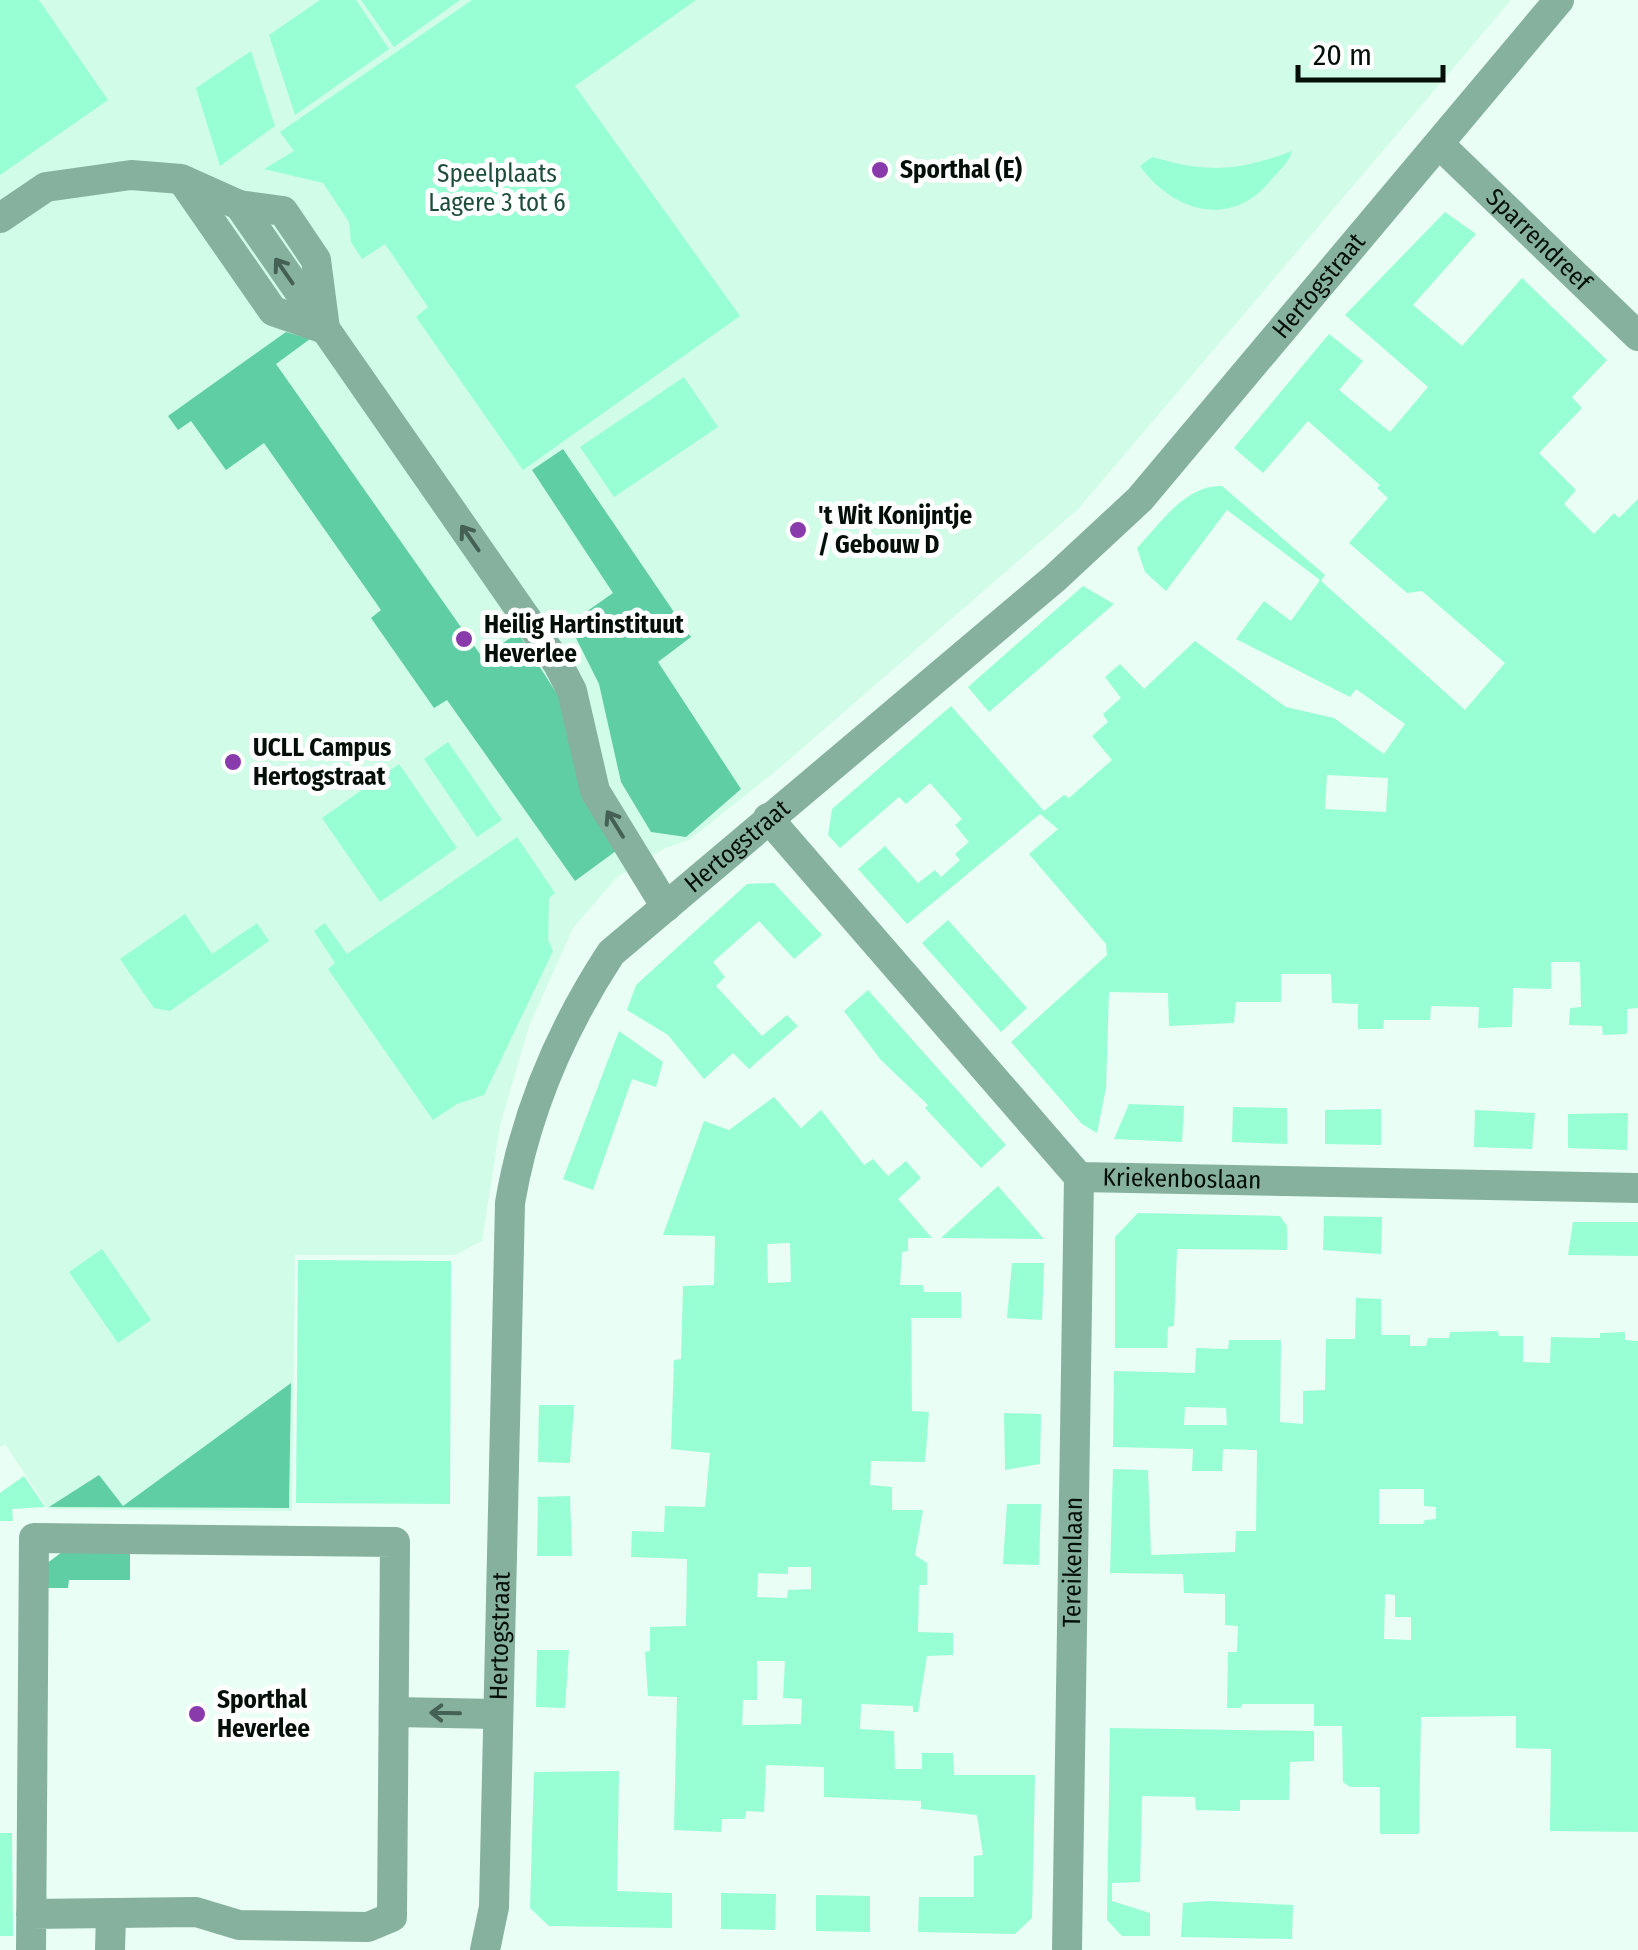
<svg xmlns="http://www.w3.org/2000/svg" width="1638" height="1950" font-family="'Fira Sans Condensed',sans-serif">
	<rect width="100%" height="100%" fill="#e9fef4"/>
	<path fill="#d0fce8" d="M0 0H1511L1078 509 777 770 689 840 665 848 617 877 573 928 529 1026 500 1125 482 1241 455 1255H295L292 1511 48 1509 5 1444 0 1447Z"/>
	<g fill="#98ffd5" fill-rule="evenodd">
		<path d="M0 0H39L108 100 0 175Z"/>
		<path d="M320 0H356L389 49 295 115 269 35Z"/>
		<path d="M361 0H460L394 47Z"/>
		<path d="M472 0H696L575 86 740 316 523 470 416 317 428 307 385 244 362 259 351 242 349 222 323 183 264 169 294 151 280 132Z"/>
		<path d="M251 51 275 126 220 166 196 88Z"/>
		<path d="M1292 151C1290 161 1278 172 1270 181 1231 229 1173 212 1140 166L1152 157C1208 173 1237 172 1292 151Z"/>
		<path d="M1445 212 1476 234 1413 305 1462 346 1522 278 1607 360 1572 397 1582 408 1539 453 1576 490 1564 504 1594 534 1614 513 1619 518 1638 499V1008L1627 1009V1034L1603 1035 1602 1026 1569 1025 1570 1008 1581 1007 1580 962H1551V989L1513 988 1512 1027 1478 1028 1479 1007 1431 1006 1430 1020H1384L1383 1029H1358V1004L1332 1003 1331 974H1281V1002H1236L1234 1023 1169 1026 1168 993 1109 992 1106 1088 1097 1133 1082 1124 1011 1042 1107 955 1106 944 1029 854 1058 829 1040 814 907 924 858 869 885 846 918 883 935 870 941 877 960 860 955 854 969 842 955 825 962 819 930 783 906 804 899 797 840 848 828 835 832 809 951 706 1044 811 1064 795 1069 798 1112 760 1092 736 1108 722 1103 714 1121 698 1105 677 1120 664 1144 689 1195 641 1286 707 1334 718 1384 754 1405 724 1356 689 1350 697 1236 639 1264 601 1291 621 1320 580 1227 510 1166 591 1145 572 1137 548C1161 523 1185 485 1222 486L1325 575 1321 581 1465 710 1505 663 1422 591 1407 593 1349 543 1388 498 1377 488 1380 485 1308 421 1263 473 1234 448 1329 334 1363 361 1339 390 1390 432 1428 387 1345 315ZM1327 775 1388 778 1386 812 1325 809Z"/>
		<path d="M684 377 718 427 614 497 580 447Z"/>
		<path d="M1083 586 1114 604 989 712 968 687Z"/>
		<path d="M448 742 502 820 477 837 424 759Z"/>
		<path d="M399 764 457 848 380 902 322 818Z"/>
		<path d="M517 837 555 893 549 898 548 940 553 951 484 1095 457 1104 433 1120 328 969 335 963 314 931 325 923 347 954Z"/>
		<path d="M774 883 822 935 794 959 759 921 713 962 725 977 716 986 762 1036 787 1015 798 1026 749 1069 733 1053 704 1079 668 1035 627 1010 636 985 747 884Z"/>
		<path d="M185 914 212 954 257 923 269 941 170 1011 154 1008 120 959Z"/>
		<path d="M948 920 1027 1008 1001 1032 922 943Z"/>
		<path d="M868 990 1006 1145 981 1168 925 1108 928 1105 880 1059 844 1011Z"/>
		<path d="M619 1031 663 1062 656 1087 632 1079 593 1190 563 1179Z"/>
		<path d="M774 1097 801 1128 821 1110 864 1165 873 1159 888 1176 906 1161 921 1178 898 1199 932 1238H908V1251L902 1252 900 1285H923L924 1292H961V1318H911L912 1411 929 1412 925 1462 871 1461 870 1485 892 1487V1510H923L915 1555 927 1563V1585H919L918 1632 953 1633V1655L927 1656 918 1712H913V1706L861 1704 860 1729 894 1731 895 1769H922V1753H953L954 1775H1035L1032 1918 1015 1934 918 1932 919 1897H974V1856L983 1855 977 1815 921 1809V1801L824 1797V1767L766 1765 764 1812 746 1811 745 1819H722L721 1832 674 1830 677 1697 648 1696 645 1652 650 1651V1627L686 1626 687 1559 631 1557 632 1531 664 1532 665 1506 705 1507 710 1453 671 1449 674 1360 681 1359 683 1286 714 1285 715 1236 663 1235 704 1121 729 1130ZM790 1243 791 1282 768 1283 767 1244ZM788 1567H811V1589L788 1590 787 1598 757 1597 758 1573 788 1574ZM757 1661H785L783 1698 802 1699 801 1724 742 1725 743 1700H757Z"/>
		<path d="M1129 1104 1184 1106 1182 1142 1114 1139Z"/>
		<path d="M1233 1107 1287 1108V1144L1232 1142Z"/>
		<path d="M1381 1109V1145L1325 1144V1110Z"/>
		<path d="M1475 1110 1535 1113 1532 1149 1474 1147Z"/>
		<path d="M1628 1113 1627 1150 1568 1148V1114Z"/>
		<path d="M998 1186 1044 1239 941 1238Z"/>
		<path d="M1138 1213 1280 1216 1287 1226V1250L1177 1249 1174 1326 1168 1327 1167 1348H1115V1237Z"/>
		<path d="M1324 1216 1382 1217 1381 1254 1323 1250Z"/>
		<path d="M1573 1222H1638V1256L1568 1255Z"/>
		<path d="M102 1249 151 1320 118 1343 69 1272Z"/>
		<path d="M298 1260 451 1261 450 1504 296 1503Z"/>
		<path d="M1012 1263H1044L1042 1320 1007 1318Z"/>
		<path d="M1356 1298 1381 1299V1335H1410V1346H1426L1428 1338H1449L1450 1332 1498 1331 1499 1336H1523V1362L1550 1363 1551 1337 1600 1338V1333L1625 1332V1340L1638 1341V1832L1550 1831 1551 1749 1516 1748V1716L1421 1717 1419 1834H1380V1787H1350L1343 1782 1342 1726H1314V1704H1242L1241 1708H1227L1228 1652H1237L1238 1626 1225 1625V1594L1184 1593 1183 1574 1110 1573 1113 1469 1148 1470 1151 1555 1235 1552 1236 1531H1256L1257 1450 1223 1449 1222 1471H1192L1193 1449 1113 1447 1114 1371 1195 1373 1196 1348 1228 1349 1229 1340H1281L1280 1422 1303 1424V1391L1325 1390 1326 1339H1355ZM1185 1407 1226 1408 1227 1425H1184ZM1379 1489H1424V1506L1436 1507V1519L1425 1520 1423 1524H1379ZM1385 1594 1395 1595V1617H1411V1640L1384 1639Z"/>
		<path d="M539 1405H574L570 1463 538 1462Z"/>
		<path d="M1004 1413 1041 1414 1040 1464 1005 1470Z"/>
		<path d="M24 1476 45 1507 12 1509 13 1521H0V1493Z"/>
		<path d="M570 1496 572 1556H537L538 1497Z"/>
		<path d="M1007 1504H1041L1039 1565 1003 1564Z"/>
		<path d="M537 1650H569L565 1708 536 1707Z"/>
		<path d="M1110 1728 1314 1731V1761L1290 1762 1289 1800H1240V1811L1196 1810 1195 1797 1142 1796 1140 1882 1112 1883V1901L1150 1913V1936H1122L1107 1920Z"/>
		<path d="M619 1771 617 1891 672 1893V1928L549 1926 530 1908 534 1772Z"/>
		<path d="M0 1833H12L13 1936H0Z"/>
		<path d="M721 1893 776 1894 775 1930 721 1929Z"/>
		<path d="M816 1895 870 1896V1932L816 1931Z"/>
		<path d="M1210 1901 1293 1905 1292 1939 1181 1937 1183 1903Z"/>
	</g>
	<g fill="#60cea4">
		<path d="M286 332 310 339 276 364 482 657 518 633 559 697 620 848 575 881 447 700 434 708 371 618 381 610 264 443 226 470 191 421 178 430 168 416Z"/>
		<path d="M563 449 691 637 658 662 741 789 686 837 651 832 621 782 599 684 569 624 613 593 532 470Z"/>
		<path d="M291 1383 289 1508 49 1507 99 1475 123 1506Z"/>
		<path d="M62 1552 130 1553V1580H69L68 1588H46V1564Z"/>
	</g>
	<g fill="none" stroke-linecap="round" stroke-linejoin="round">
		<g stroke="#86b19e" stroke-width="30">
			<path id="s1" d="M1439 144 1638 336"/>
			<path d="M182 180 273 311 325 329 316 260 283 211 239 205"/>
			<path d="M0 218 46 187 131 175 181 179 239 205 558 664 572 691 595 791 666 907"/>
			<path id="s2" d="M768 818 1079 1177 1638 1188"/>
			<path d="M394 1712 497 1714"/>
			<path d="M31 1950 34 1538 395 1542 392 1917 368 1927 239 1925 196 1912 31 1914"/>
			<path d="M110 1950 111 1915"/>
			<path id="s3" d="M485 1950 494 1907 510 1203C525 1114 562 1028 611 953L1055 578 1140 499 1559 0"/>
			<path id="s4" d="M1067 1950 1079 1177"/>
		</g>
	</g>
	<defs><path id="oneway-shaft" d="M-6 0H5M1.5-3L5.5 0L1.5 3" fill="none" stroke-width="1.6" stroke-linecap="round" stroke-linejoin="round" transform="scale(2.5)"/></defs>
	<g stroke="#456054">
		<use href="#oneway-shaft" transform="translate(284 271) rotate(-125)"/>
		<use href="#oneway-shaft" transform="translate(470 538) rotate(-125)"/>
		<use href="#oneway-shaft" transform="translate(615 824) rotate(-122)"/>
		<use href="#oneway-shaft" transform="translate(445 1713) rotate(-179)"/>
	</g>
	<g fill="#893bab" stroke="#fff" stroke-width="4">
		<circle cx="880" cy="170" r="10"/>
		<circle cx="798" cy="530" r="10"/>
		<circle cx="464" cy="639" r="10"/>
		<circle cx="233" cy="762" r="10"/>
		<circle cx="197" cy="1714" r="10"/>
	</g>
	<g text-anchor="middle" dominant-baseline="central" stroke-width="10" stroke-linejoin="round" paint-order="stroke">
		<g font-size="25" font-weight="bold" fill="#040f0a" stroke="#fff" text-anchor="start">
			<text x="900" y="170">Sporthal (E)</text>
			<text x="818" y="516">'t Wit Konijntje<tspan x="818" dy="29">/ Gebouw D</tspan></text>
			<text x="484" y="625">Heilig Hartinstituut<tspan x="484" dy="29">Heverlee</tspan></text>
			<text x="253" y="748">UCLL Campus<tspan x="253" dy="29">Hertogstraat</tspan></text>
			<text x="217" y="1700">Sporthal<tspan x="217" dy="29">Heverlee</tspan></text>
		</g>
		<g font-size="25" fill="#1e4d3c" stroke="#fff">
			<text x="497" y="174">Speelplaats<tspan x="497" dy="29">Lagere 3 tot 6</tspan></text>
		</g>
		<g font-size="25" fill="#040f0a" stroke="#fff">
			<text stroke="none"><textPath href="#s1" startOffset="138">Sparrendreef</textPath></text>
			<text stroke="none"><textPath href="#s3" startOffset="1995">Hertogstraat</textPath></text>
			<text stroke="none"><textPath href="#s3" startOffset="1185">Hertogstraat</textPath></text>
			<text stroke="none"><textPath href="#s2" startOffset="578">Kriekenboslaan</textPath></text>
			<text stroke="none"><textPath href="#s4" startOffset="388">Tereikenlaan</textPath></text>
			<text stroke="none"><textPath href="#s3" startOffset="315">Hertogstraat</textPath></text>
		</g>
	</g>
	<path d="M1298 65v15h145v-15" fill="none" stroke="#040f0a" stroke-width="5"/>
	<text x="1313" y="65" font-size="30" fill="#040f0a" stroke="#ffffff" stroke-width="8" paint-order="stroke">20 m</text>
</svg>
